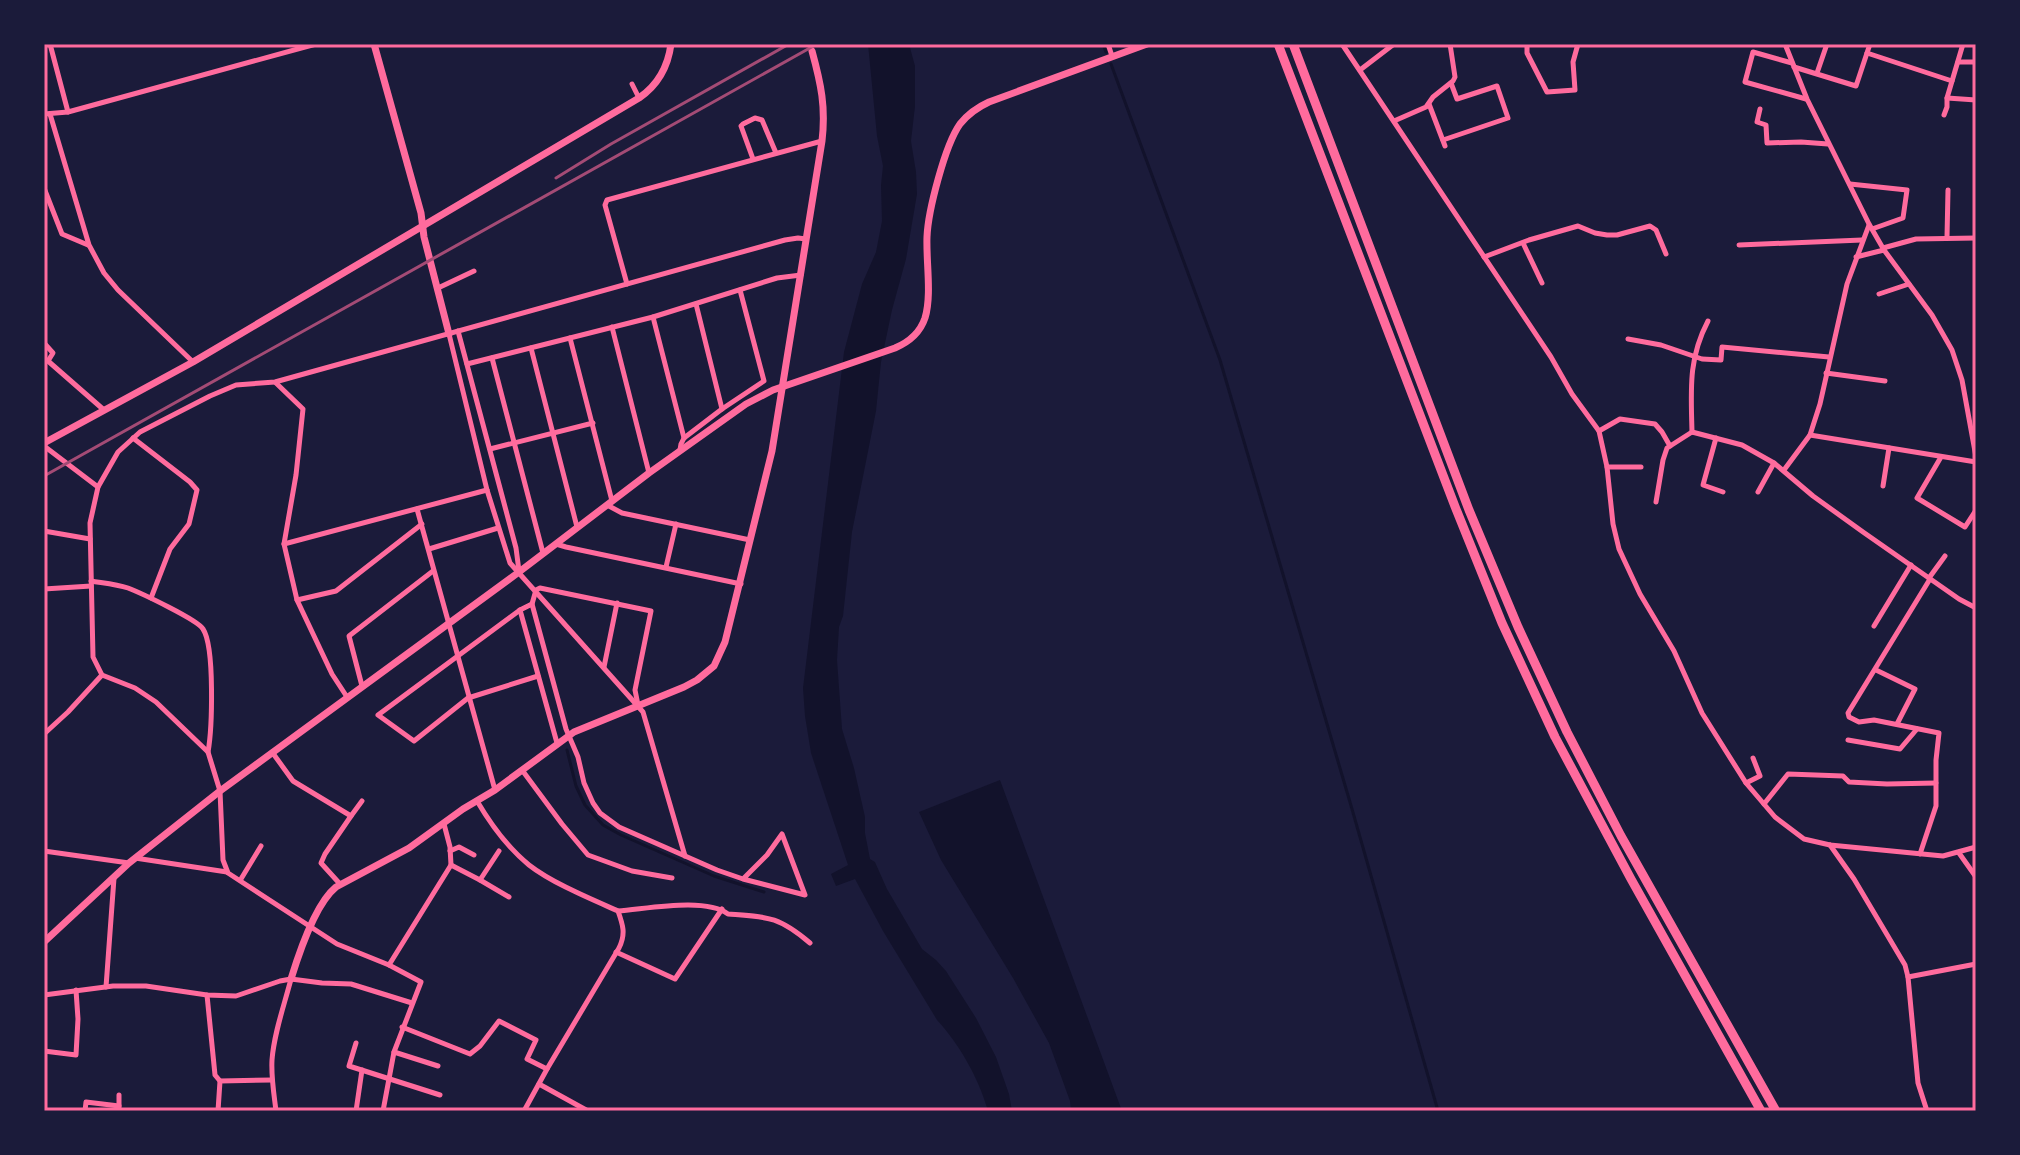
<svg xmlns="http://www.w3.org/2000/svg" width="2020" height="1155" font-family="Mulish,sans-serif">
	<rect width="100%" height="100%" fill="#1b1b3a"/>
	<g fill="#12122b">
		<path d="M868 44H909L915 66V106L911 141 916 172 917 194 906 259 892 310 881 362 876 411 852 532 843 616 839 627 837 660 842 729 854 768 865 817V833L870 859 875 862 887 889 922 949 936 960 946 971 976 1018 996 1057 1009 1094 1012 1111H988C979 1079 960 1045 937 1020L883 931 855 879 836 886 831 874 848 865 811 753 805 716 803 688 844 352 862 284 876 252 882 221 881 185 883 166 877 136Z"/>
		<path d="M1000 780 1122 1111H1071L1070 1101 1049 1043 1013 978 941 860 919 812Z"/>
	</g>
	<g fill="none" stroke-linecap="round" stroke-linejoin="round">
		<g stroke="#12122b" stroke-width="3">
			<path d="M1103 44 1106 52"/>
			<path d="M1111 64 1220 360 1352 809 1438 1111"/>
			<path d="M567 750 576 786 585 805 603 825 621 835 714 876 764 892"/>
		</g>
		<g stroke="#ff6b9d" stroke-width="5">
			<path d="M50 44 68 112"/>
			<path d="M1108 44 1112 56"/>
			<path d="M1342 44 1551 357 1572 394 1599 431 1607 467 1613 524 1619 549 1640 594 1674 651 1702 713 1746 783 1775 817 1804 839 1830 845 1943 856 1976 847"/>
			<path d="M1527 44V53L1547 92 1575 90 1573 62 1578 44"/>
			<path d="M1785 44 1807 99 1869 224 1884 250 1932 315 1952 350 1962 380 1976 457"/>
			<path d="M1867 53 1952 81"/>
			<path d="M1958 62H1976"/>
			<path d="M1792 63 1753 52 1745 82 1806 99"/>
			<path d="M1794 67 1856 86 1870 44"/>
			<path d="M1360 70 1394 44"/>
			<path d="M1817 73 1827 44"/>
			<path d="M632 84 639 98"/>
			<path d="M1947 98 1976 100"/>
			<path d="M1429 104 1445 146"/>
			<path d="M1760 109 1757 122 1766 125 1767 143 1801 142 1828 144"/>
			<path d="M44 114 68 112 316 44"/>
			<path d="M50 114 89 245 104 273 118 290 193 362"/>
			<path d="M1944 115 1947 107V98L1963 44"/>
			<path d="M1394 121 1426 107 1433 97 1453 81 1455 77 1450 44"/>
			<path d="M1443 140 1508 118 1497 86 1457 99 1451 83"/>
			<path d="M753 159 741 126 743 124 755 118 762 120 776 153"/>
			<path d="M1850 184 1907 190 1903 218 1872 229"/>
			<path d="M44 188 62 234 88 245"/>
			<path d="M1947 237 1948 190"/>
			<path d="M1523 243 1542 283"/>
			<path d="M1739 245 1862 240"/>
			<path d="M1883 248 1916 239 1976 238"/>
			<path d="M1484 257 1529 240 1578 226 1595 233 1607 235H1617L1650 226 1656 230 1666 254"/>
			<path d="M1856 257 1884 250"/>
			<path d="M627 284 605 205 607 200 822 141"/>
			<path d="M438 288 474 271"/>
			<path d="M1879 294 1909 284"/>
			<path d="M696 304 722 409"/>
			<path d="M653 317 684 438"/>
			<path d="M612 327 649 473"/>
			<path d="M458 331 516 548 519 571"/>
			<path d="M449 334 487 490 510 563 643 712 685 856"/>
			<path d="M570 338 612 501"/>
			<path d="M1628 339 1661 345 1702 359 1721 360 1722 347 1829 357"/>
			<path d="M44 343 53 353 48 361 104 410"/>
			<path d="M531 348 577 527"/>
			<path d="M492 358 543 553"/>
			<path d="M467 364 653 317 777 278 801 275"/>
			<path d="M1826 373 1885 381"/>
			<path d="M276 383 303 409 296 475 284 544 297 600 332 674 347 697"/>
			<path d="M1599 431 1620 419 1655 424 1662 432 1670 446"/>
			<path d="M1692 432 1742 445 1774 463 1813 496 1863 532 1959 599 1976 608"/>
			<path d="M1692 432C1691 390 1688 359 1708 321"/>
			<path d="M1810 435 1976 462"/>
			<path d="M133 438 190 482 197 490 189 524 170 549 151 598"/>
			<path d="M1716 438 1703 485 1723 492"/>
			<path d="M44 446 98 487"/>
			<path d="M490 449 593 423"/>
			<path d="M680 450 681 444 684 438 722 409 764 381 740 290"/>
			<path d="M1941 457 1917 498 1965 527 1976 510"/>
			<path d="M1607 467H1641"/>
			<path d="M1784 470 1810 435 1820 404 1847 284 1869 225"/>
			<path d="M1883 486 1889 448"/>
			<path d="M1758 492 1774 463"/>
			<path d="M1656 502 1663 460 1667 448 1692 432"/>
			<path d="M607 505 622 513 750 540"/>
			<path d="M417 509 495 790"/>
			<path d="M44 531 90 539"/>
			<path d="M284 544 487 490"/>
			<path d="M556 544 566 547 741 584"/>
			<path d="M429 549 498 528"/>
			<path d="M666 567 676 524"/>
			<path d="M1929 578 1945 556"/>
			<path d="M91 581C103 583 116 584 128 588 141 593 198 620 203 629 215 647 212 730 208 752"/>
			<path d="M44 589 91 586"/>
			<path d="M297 600 336 591 422 524"/>
			<path d="M532 604 566 729 578 757 584 783 593 803 600 813 619 827 717 870 743 879 767 855 782 834 805 895 743 879"/>
			<path d="M520 610 557 743"/>
			<path d="M1874 626 1911 565"/>
			<path d="M604 667 617 603"/>
			<path d="M1876 670 1915 689 1897 724"/>
			<path d="M538 676 468 698 414 741 378 715 520 610 532 604 536 590 540 588 651 611 635 690 638 705"/>
			<path d="M362 686 349 636 433 571"/>
			<path d="M44 734 68 712 102 675"/>
			<path d="M1848 740 1900 749 1917 729"/>
			<path d="M272 752 293 781 351 816 362 801"/>
			<path d="M522 770 562 824 588 855 632 871 672 878"/>
			<path d="M1746 783 1760 776 1753 758"/>
			<path d="M477 801C490 823 508 848 529 865 552 883 591 899 618 911 623 925 626 934 619 948L547 1069 524 1111"/>
			<path d="M1764 804 1788 774 1843 776 1849 782 1887 784 1936 783"/>
			<path d="M1830 845 1854 879 1905 965 1908 977 1918 1083 1927 1111"/>
			<path d="M44 851 129 863"/>
			<path d="M450 851 459 847 474 855"/>
			<path d="M1959 853 1976 877"/>
			<path d="M1920 854 1936 806V760L1939 733 1874 720 1859 722 1849 717 1848 713 1930 579"/>
			<path d="M135 858 227 872"/>
			<path d="M451 865 480 880 499 851"/>
			<path d="M241 879 261 846"/>
			<path d="M480 880 509 897"/>
			<path d="M340 884 321 863 325 854 351 816"/>
			<path d="M618 911C647 909 705 897 728 914 768 917 778 916 810 943"/>
			<path d="M616 952 675 979 722 909"/>
			<path d="M389 965 337 944 228 873 223 860 220 791 208 752 156 702 135 688 102 675 93 657 90 523 98 487 118 452 140 432 210 396 236 385 275 382 785 240 798 238 806 239"/>
			<path d="M1908 977 1976 964"/>
			<path d="M106 987 114 878"/>
			<path d="M44 995 113 986H146L207 995 236 996 280 981 291 979 322 983 351 984 412 1003"/>
			<path d="M207 995 215 1075 220 1081"/>
			<path d="M402 1027 470 1054 480 1046 499 1021 536 1040 527 1059 547 1069"/>
			<path d="M356 1043 349 1066 440 1095"/>
			<path d="M44 1051 76 1055 78 1019 76 990"/>
			<path d="M394 1052 438 1066"/>
			<path d="M539 1084 588 1111"/>
			<path d="M85 1111 86 1102 119 1106"/>
			<path d="M119 1111V1095"/>
			<path d="M218 1111 220 1081 272 1080"/>
			<path d="M276 1111C274 1094 271 1077 272 1060 274 1033 284 1006 291 979"/>
			<path d="M356 1111 362 1070"/>
			<path d="M383 1111 394 1052 421 982 389 965 451 865 450 847 444 824"/>
		</g>
		<g stroke="#ff6b9d" stroke-width="7">
			<path d="M374 44 421 213 424 237 449 334"/>
			<path d="M44 443 193 362 639 98C658 85 668 67 671 44"/>
			<path d="M44 942 129 863 220 791 519 572 649 473 746 404 773 390 895 348C909 342 920 333 925 318 932 295 926 262 927 237 928 211 945 145 960 124 968 114 978 107 989 102L1147 44"/>
			<path d="M291 979C299 953 315 904 336 887L409 848 463 809 495 790 574 732 684 687 697 680 714 666 725 642 772 451 822 141C826 107 821 84 812 51"/>
		</g>
		<g stroke="#ff6b9d" stroke-width="9">
			<path d="M1278 44 1456 509 1502 623 1555 737 1631 879 1761 1111"/>
			<path d="M1293 44 1469 510 1518 627 1567 732 1621 836 1776 1111"/>
		</g>
		<g stroke="#a44b75" stroke-width="3">
			<path d="M556 178 611 144 789 44"/>
			<path d="M44 476 817 44"/>
		</g>
	</g>
	<rect width="2020" height="1155" fill="none" stroke="#1b1b3a" stroke-width="92"/>
	<rect x="46" y="46" width="1928" height="1063" fill="none" stroke="#ff6b9d" stroke-width="3"/>
</svg>
